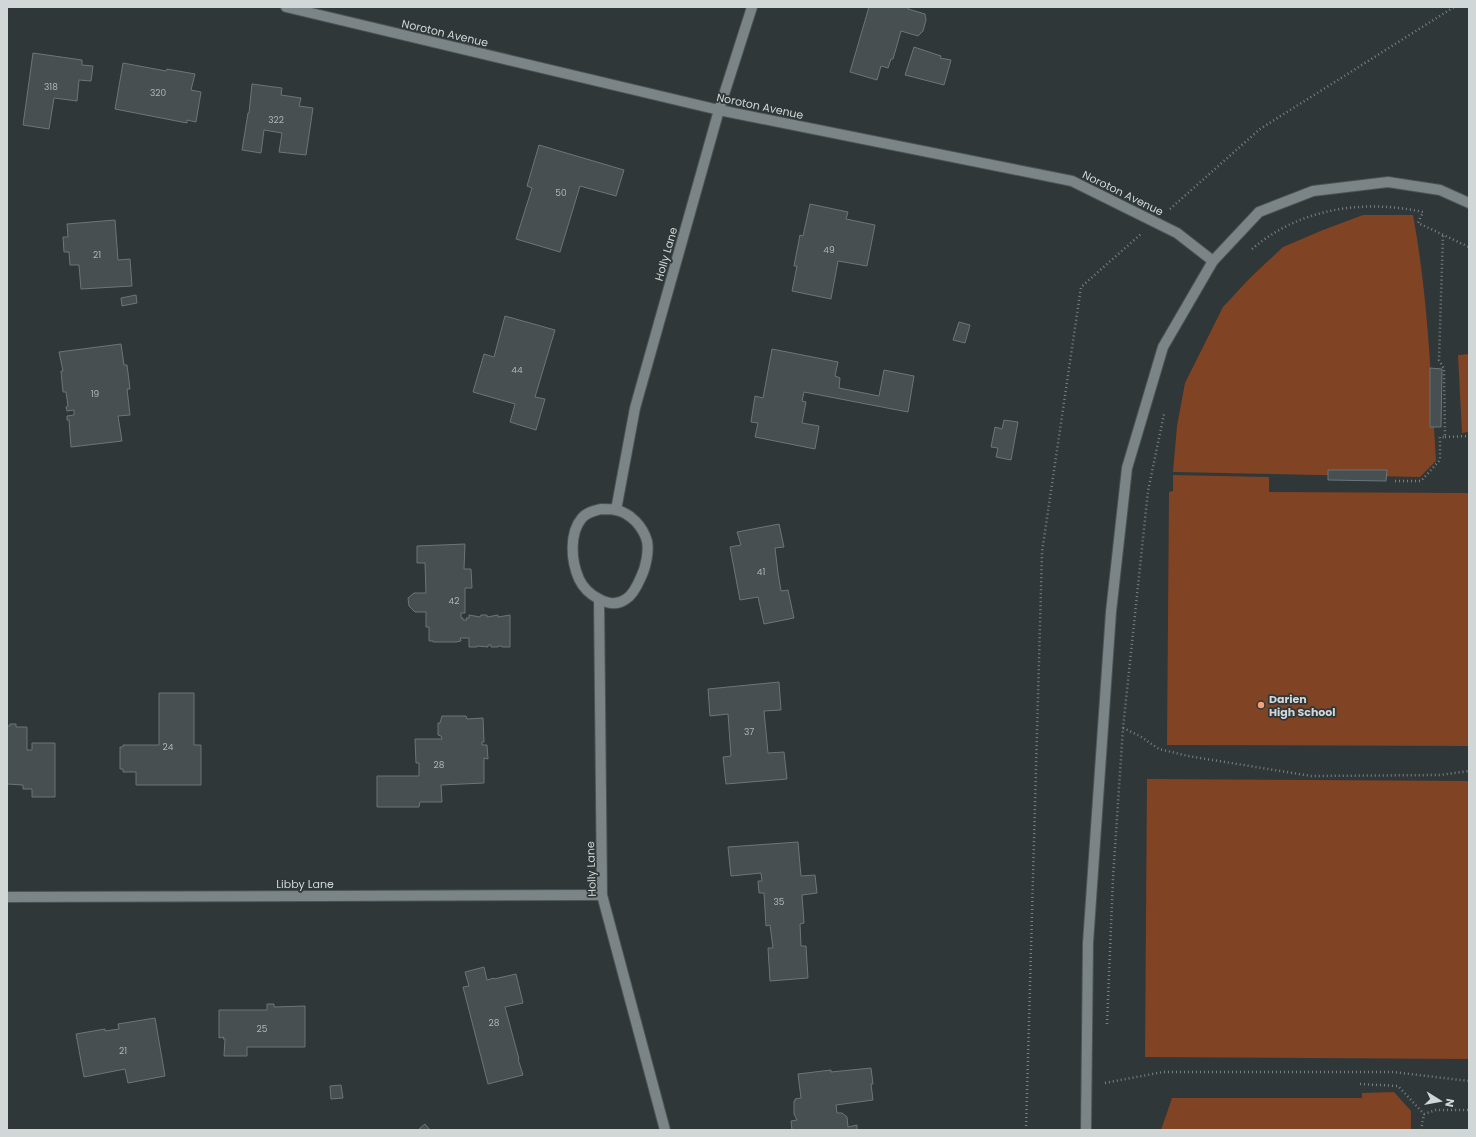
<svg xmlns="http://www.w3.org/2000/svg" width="1476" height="1137" font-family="Poppins,sans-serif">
	<rect width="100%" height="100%" fill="#2f3739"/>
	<g fill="#804323">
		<path d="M1363 215H1413C1428 296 1431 378 1436 461L1420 477 1173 472 1177 426 1185 383 1223 307 1250 278 1283 247 1323 230Z"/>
		<path d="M1469 354V432L1462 433 1458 355Z"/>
		<path d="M1173 475 1269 477V492L1469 493V746L1167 745 1169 492 1173 491Z"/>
		<path d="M1147 779 1469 781V1059L1145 1057Z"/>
		<path d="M1394 1092 1411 1111V1130H1161L1172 1098H1362V1093Z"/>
	</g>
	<g fill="#474f51" stroke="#6c7577">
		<path d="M869 7H909L908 9 925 14 926 20 923 31 918 36 901 31 893 59H891L888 68 881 66 877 80 850 72Z"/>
		<path d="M914 47 941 56 940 58 951 60 944 85 905 75Z"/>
		<path d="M33 53 82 60V65L93 66 91 81 79 80 77 101 54 98 49 129 23 125Z"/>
		<path d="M123 63 166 71 167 69 195 74 191 90 201 92 196 122 187 120V123L115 109Z"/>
		<path d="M252 84 282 88 281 95 301 98 299 106 313 108 306 155 279 152 282 133 264 130 261 153 242 150 248 113H249Z"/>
		<path d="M539 145 624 170 616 196 580 186 560 252 516 239 532 188 527 186Z"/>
		<path d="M810 204 848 212 846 219 875 225 867 266 838 261 831 299 792 291 797 266H794L800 235 803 236Z"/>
		<path d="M115 220 118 260 130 259 132 286 81 289 79 265H70L69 252H64L63 237H68L67 224Z"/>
		<path d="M136 295 137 303 122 306 121 298Z"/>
		<path d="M505 316 555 330 535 397 545 399 536 430 510 422 515 404 473 392 484 354 494 357Z"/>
		<path d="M959 322 970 325 965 343 953 340Z"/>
		<path d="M121 344 124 365H127L130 389H127L130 415 118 416 122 441 71 447 69 420H67V416L74 415V410L67 411 66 407 68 406 66 392H63L61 371H63L59 352Z"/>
		<path d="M772 349 838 362 835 376 840 378 839 388 879 396 884 370 914 376 908 412 804 392 802 401 806 402 802 423 819 426 815 449 755 437 758 423 751 422 755 396 763 398Z"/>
		<path d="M1430 368 1442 369 1441 427H1430Z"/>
		<path d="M1004 420 1018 422 1011 460 996 457 998 448 991 447 995 427 1002 429Z"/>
		<path d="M1328 470H1387L1386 481 1328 480Z"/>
		<path d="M779 524 784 547 775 548 778 573 781 591 788 590 794 618 764 624 758 597 740 600 730 547 741 545 737 532Z"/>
		<path d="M465 544 464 569H471L472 588H465V613H461V618H463V620H467L466 618H469V615L480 617 481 615H487V617L498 615V617L510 615V647H502V646H499L498 647H491V645H488V647L477 646V647H469V638H460L461 641 456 642H433V641H429V627H426V612H415L409 606 408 598 414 593H426L425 563H417V546Z"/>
		<path d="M779 682 781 710 764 711 768 753 784 752 787 779 726 784 723 757 731 756 728 714 710 716 708 689Z"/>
		<path d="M159 693H194V745H201V785H136V772H123V769H120V747H123V745H159Z"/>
		<path d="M442 716H466L467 719 483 718 484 742H482V745H487L488 759 484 758V783L441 785 442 802H420L419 807H377V776H419V763H416L415 739H442L441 736 438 735V723H440Z"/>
		<path d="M10 724H16V727H27V750H32V743H55V797H32V789H23V785L7 784V726H10Z"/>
		<path d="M798 842 801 876 815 875 817 893 802 895 804 923 800 924 801 946H806L808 978 770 981 768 948H773L770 925 766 926 764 893H759L758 881H762L761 873 731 876 728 847Z"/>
		<path d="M484 967 487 980 494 978V979L516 974 523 1003 505 1007 519 1059H518L523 1075 488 1084 463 987 469 986 465 972Z"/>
		<path d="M267 1004H274V1007L305 1006V1047H247V1056H224L225 1039H223L224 1037 219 1038V1010H267Z"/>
		<path d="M155 1018 165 1076 128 1083 125 1069 84 1077 76 1034 105 1029V1031L119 1029 118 1024Z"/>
		<path d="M871 1068 873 1084H871L873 1100 836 1105 837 1113H842L847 1117 848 1127 857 1125V1130H792L791 1121 797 1120 794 1114V1101H795V1099L801 1098 798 1074 831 1070V1072Z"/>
		<path d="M341 1085 343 1098 331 1099 330 1086Z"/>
		<path d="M425 1124 430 1130H420L419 1129Z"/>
	</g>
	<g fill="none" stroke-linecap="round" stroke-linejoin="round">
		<g stroke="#4b5353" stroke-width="12">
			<g id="minor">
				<path d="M286 7 719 110 1072 181 1177 233 1213 261"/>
				<path d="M601 509C606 509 612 509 616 510 631 513 643 527 647 541 649 551 646 567 641 577 638 584 633 595 626 599 610 611 586 594 579 579 571 561 569 533 582 518 587 512 594 511 601 509Z"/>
				<path d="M616 510 635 408 719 110 752 7"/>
				<path d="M599 599 602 895 665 1130"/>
				<path d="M7 897 602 895"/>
				<path d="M1086 1130 1088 943 1111 612 1127 468 1163 347 1213 261 1259 212 1313 191 1388 182 1440 190 1469 203"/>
			</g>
		</g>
		<g stroke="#7b8284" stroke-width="2.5" stroke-dasharray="1 3" stroke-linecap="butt">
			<path d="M1170 209 1260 129 1454 7"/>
			<path d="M1252 249C1300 208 1364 199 1423 212L1418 223 1469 247"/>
			<path d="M1445 437 1469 436"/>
			<path d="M1395 481H1421L1440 460V437H1445L1444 369 1439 360 1443 234"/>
			<path d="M1123 728 1140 736 1159 749 1188 756 1311 776 1440 775 1469 771"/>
			<path d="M1107 1024 1113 878 1123 728 1148 491 1164 414"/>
			<path d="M1105 1083 1163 1072H1393L1469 1081"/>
			<path d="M1360 1084 1398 1086 1424 1114 1436 1110H1469"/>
			<path d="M1026 1130 1042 552 1081 287 1141 234"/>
			<path d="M1421 1130 1424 1114"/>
		</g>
		<use href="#minor" stroke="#7b8486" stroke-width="10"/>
	</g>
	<circle fill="#f1a27b" stroke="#2f3739" stroke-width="1.5" cx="1261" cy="705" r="4"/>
	<g text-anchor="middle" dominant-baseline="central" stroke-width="3.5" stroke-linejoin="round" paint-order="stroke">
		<g font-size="9" fill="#aeb5b6">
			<text x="51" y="87">318</text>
			<text x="158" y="93">320</text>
			<text x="276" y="120">322</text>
			<text x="561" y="193">50</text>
			<text x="829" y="250">49</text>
			<text x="97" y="255">21</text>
			<text x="517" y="370">44</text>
			<text x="95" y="394">19</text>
			<text x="761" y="572">41</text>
			<text x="454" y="601">42</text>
			<text x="749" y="732">37</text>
			<text x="168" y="747">24</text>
			<text x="439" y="765">28</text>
			<text x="779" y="902">35</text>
			<text x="494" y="1023">28</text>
			<text x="262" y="1029">25</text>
			<text x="123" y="1051">21</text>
		</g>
		<g font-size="11" fill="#d1d7d7" stroke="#2f3739">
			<text transform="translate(445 33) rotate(13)">Noroton Avenue</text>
			<text transform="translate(760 106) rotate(12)">Noroton Avenue</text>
			<text transform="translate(1123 193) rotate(26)">Noroton Avenue</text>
			<text transform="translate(666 254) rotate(-74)">Holly Lane</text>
			<text transform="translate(591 869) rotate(-92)">Holly Lane</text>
			<text x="305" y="884">Libby Lane</text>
		</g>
		<g font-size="11" font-weight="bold" fill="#d1d7d7" stroke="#2f3739" text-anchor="start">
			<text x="1269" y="699">Darien<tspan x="1269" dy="13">High School</tspan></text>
		</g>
	</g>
	<rect width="1476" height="1137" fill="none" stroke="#d1d7d7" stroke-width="16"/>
	<g transform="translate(1440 1101) rotate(101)" stroke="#2f3739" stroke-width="3" paint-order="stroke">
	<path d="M0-3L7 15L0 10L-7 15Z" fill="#d1d7d7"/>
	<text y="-6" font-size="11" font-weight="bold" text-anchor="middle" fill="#d1d7d7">N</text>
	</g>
</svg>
